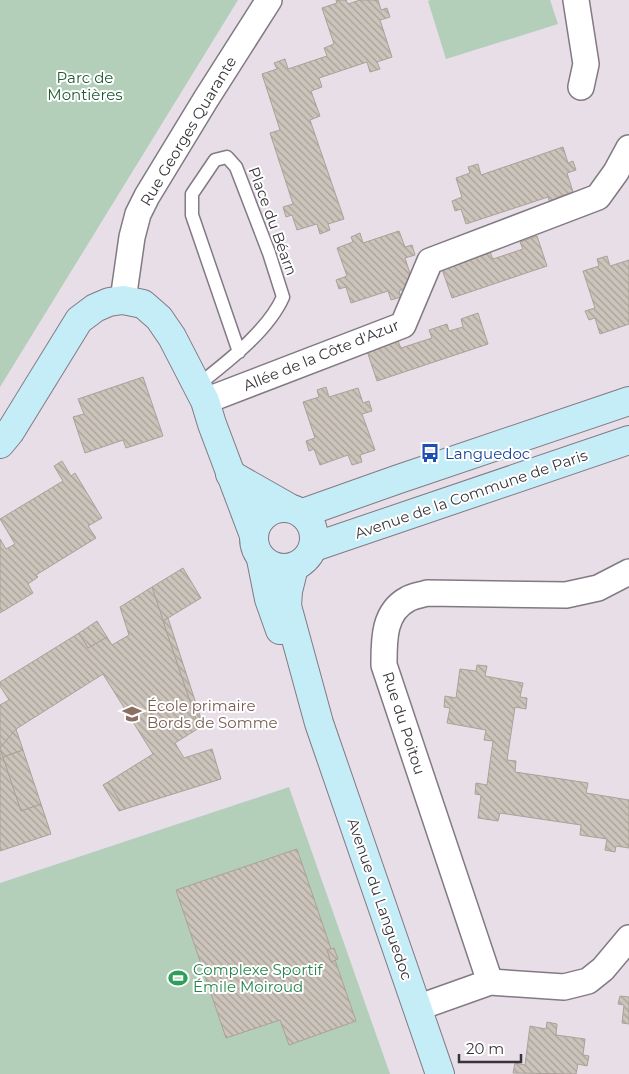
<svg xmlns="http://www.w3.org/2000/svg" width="629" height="1074" font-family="Montserrat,sans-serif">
	<defs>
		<pattern id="building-back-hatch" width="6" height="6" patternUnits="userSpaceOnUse" patternTransform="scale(1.25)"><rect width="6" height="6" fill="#ccc4bb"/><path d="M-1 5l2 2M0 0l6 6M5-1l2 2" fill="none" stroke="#a7a099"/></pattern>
	</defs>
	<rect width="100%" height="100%" fill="#e7dee8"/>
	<g fill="#b3cfb9">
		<path d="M0 0H238L0 387Z"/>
		<path d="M431 0H550L558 24 446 59 428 1Z"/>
		<path d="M289 787 390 1074H0V883Z"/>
	</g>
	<g fill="url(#building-back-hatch)" stroke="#aaa299">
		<path d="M336 0H346L348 4 360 0H378L381 10 387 8 390 17 380 20 392 57 377 62 380 69 370 72 367 62 319 78 322 87 311 91 320 116 310 120 344 219 328 224 330 230 320 234 317 224 297 230 292 215 286 217 283 207 293 204 270 133 280 130 262 74 277 69 274 63 285 59 288 69 327 56 324 48 334 44 322 8 337 3Z"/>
		<path d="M563 147 568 163 573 161 576 170 567 173 573 192 558 197 560 203 551 207 548 197 466 224 461 209 455 211 452 201 462 197 456 178 470 173 468 167 478 164 481 175Z"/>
		<path d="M399 231 405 247 412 245 415 255 405 258 414 286 399 291 401 297 391 300 388 291 351 303 346 287 339 289 336 280 347 276 337 248 353 242 351 237 360 233 363 243Z"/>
		<path d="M537 236 547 266 452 298 442 269 490 252 493 259 523 249 520 242Z"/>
		<path d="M607 256 610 266 629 260V324L600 334 595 318 589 320 585 311 595 308 583 271 599 266 597 259Z"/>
		<path d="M478 313 488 344 377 381 367 351 398 341 401 348 432 338 429 330 447 324 449 331 463 327 461 319Z"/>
		<path d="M143 377 163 436 126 448 123 440 85 453 73 417 84 414 78 399Z"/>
		<path d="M326 387 329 397 358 388 363 403 369 401 372 411 362 414 375 450 360 455 362 462 352 465 348 455 320 465 314 449 309 451 306 441 315 438 303 402 319 397 317 390Z"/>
		<path d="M62 461 71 476 75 473 102 518 88 526 96 538 36 575 38 577 28 584 33 593 0 613V539L6 549 15 544 0 519 63 481 54 466Z"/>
		<path d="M183 568 201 598 163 621 152 587Z"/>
		<path d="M152 587 199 728 175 743 184 758 212 749 221 779 125 809 108 782 153 754 103 674 16 729 0 748 21 811 41 804 51 834 0 851V705L9 700 0 686V682L79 633 88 648 107 637 112 645 129 635 120 607Z"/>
		<path d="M168 618 203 725 199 728 163 621Z"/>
		<path d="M97 621 107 637 88 648 79 633Z"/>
		<path d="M477 665 487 666 485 676 523 683 520 697 527 698 526 709 515 707 507 760 516 761 515 772 588 783 586 793 629 800V848L616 846 615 852 605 850 607 839 580 835 581 825 500 813 498 821 478 818 481 795 475 794 476 783 487 785 493 741 484 740 486 730 447 723 450 708 444 707 445 696 456 698 460 669 476 671Z"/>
		<path d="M16 729 23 750 3 757 0 748Z"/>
		<path d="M23 750 41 804 21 811 3 757Z"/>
		<path d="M108 782 125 809 119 811 103 785Z"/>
		<path d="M297 849 331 949 327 950 331 962 335 960 356 1021 289 1045 280 1020 226 1038 176 890Z"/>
		<path d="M334 948 338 959 331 962 327 950Z"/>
		<path d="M620 996 629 997V1024L622 1023 624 1005 618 1004Z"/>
		<path d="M547 1022 557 1024 556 1035 585 1039 583 1055 589 1056 587 1066 578 1064 576 1074 513 1073 515 1063 525 1065 530 1026 546 1029Z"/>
	</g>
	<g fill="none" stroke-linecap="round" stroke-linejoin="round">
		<g stroke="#827a83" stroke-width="15">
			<path id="lane" d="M198 385C227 362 268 331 283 297L269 253 236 167 227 157 215 160 192 194V215L239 352"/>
		</g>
		<g stroke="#827a83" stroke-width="28">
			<g id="street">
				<path d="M576 0 586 64 581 87"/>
				<path d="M123 300 132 237 138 214 147 196 206 99 269 0"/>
				<path d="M205 401 403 325 430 261 598 197 616 172 629 148"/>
				<path d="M490 982 384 665C384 641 383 612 408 599 413 596 421 595 427 593L566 595 598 588 629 572"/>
				<path d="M417 1008 490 982 564 987 588 981 603 969 629 938"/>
			</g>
		</g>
		<g stroke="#827a83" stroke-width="30">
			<g id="secondary">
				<path d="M0 444 10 432 79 320 95 308 109 302 123 300 143 304 159 318 172 337 205 401 212 424 253 533"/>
				<path d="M230 474 288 507"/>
				<circle cx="284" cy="538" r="30"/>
				<path d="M303 513 396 480 629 401"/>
				<path d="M314 547 629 440"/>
				<path d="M261 559 269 599 280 630"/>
				<path d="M294 567 288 591 287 606 319 723 440 1074"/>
			</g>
		</g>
		<use href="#lane" stroke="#fff" stroke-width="12"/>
		<use href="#street" stroke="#fff" stroke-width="25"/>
		<use href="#secondary" stroke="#c5edf8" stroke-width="28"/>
	</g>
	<defs>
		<g id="bus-bare" transform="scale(1.5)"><path d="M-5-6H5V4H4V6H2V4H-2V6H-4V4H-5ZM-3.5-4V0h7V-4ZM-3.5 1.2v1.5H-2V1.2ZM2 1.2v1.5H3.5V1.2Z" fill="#1a4fb4" stroke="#fff" stroke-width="2.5" paint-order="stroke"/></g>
		<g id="school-bare" transform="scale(1.5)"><path d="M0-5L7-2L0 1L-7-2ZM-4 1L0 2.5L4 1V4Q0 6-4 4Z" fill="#8d6e63" stroke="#fff" stroke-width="2.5" paint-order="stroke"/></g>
		<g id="stadium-bare" transform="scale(1.5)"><path d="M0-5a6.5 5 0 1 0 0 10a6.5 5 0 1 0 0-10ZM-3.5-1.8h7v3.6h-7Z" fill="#2e9e5b" stroke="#fff" stroke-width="2.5" paint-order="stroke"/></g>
	</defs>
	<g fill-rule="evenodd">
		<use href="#bus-bare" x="430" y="453"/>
		<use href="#school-bare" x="132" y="714"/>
		<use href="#stadium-bare" x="178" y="978"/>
	</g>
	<g text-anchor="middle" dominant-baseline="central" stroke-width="4" stroke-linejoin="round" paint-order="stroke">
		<g font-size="15" fill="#205a32" stroke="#fff">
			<text x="85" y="77">Parc de<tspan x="85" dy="17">Montières</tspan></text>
		</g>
		<g font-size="15" fill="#383539" stroke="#fff">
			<text transform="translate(188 131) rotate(-59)">Rue Georges Quarante</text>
			<text transform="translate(273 221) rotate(70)">Place du Béarn</text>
			<text transform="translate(321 355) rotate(-22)">Allée de la Côte d'Azur</text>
			<text transform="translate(471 494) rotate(-19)">Avenue de la Commune de Paris</text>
			<text transform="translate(404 723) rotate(72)">Rue du Poitou</text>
			<text transform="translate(380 899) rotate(71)">Avenue du Languedoc</text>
		</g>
		<g font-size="15" fill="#164399" stroke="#fff" text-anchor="start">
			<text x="445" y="453">Languedoc</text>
		</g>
		<g font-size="15" fill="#785e54" stroke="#fff" text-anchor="start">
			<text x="147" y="705">École primaire<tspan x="147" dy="17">Bords de Somme</tspan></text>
		</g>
		<g font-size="15" fill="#27864d" stroke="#fff" text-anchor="start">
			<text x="193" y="969">Complexe Sportif<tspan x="193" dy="17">Émile Moiroud</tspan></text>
		</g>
	</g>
	<path d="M459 1054v8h62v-8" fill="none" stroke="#383539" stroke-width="2.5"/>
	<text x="466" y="1054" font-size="15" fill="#383539" stroke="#ffffff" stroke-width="4" paint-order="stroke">20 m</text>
</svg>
